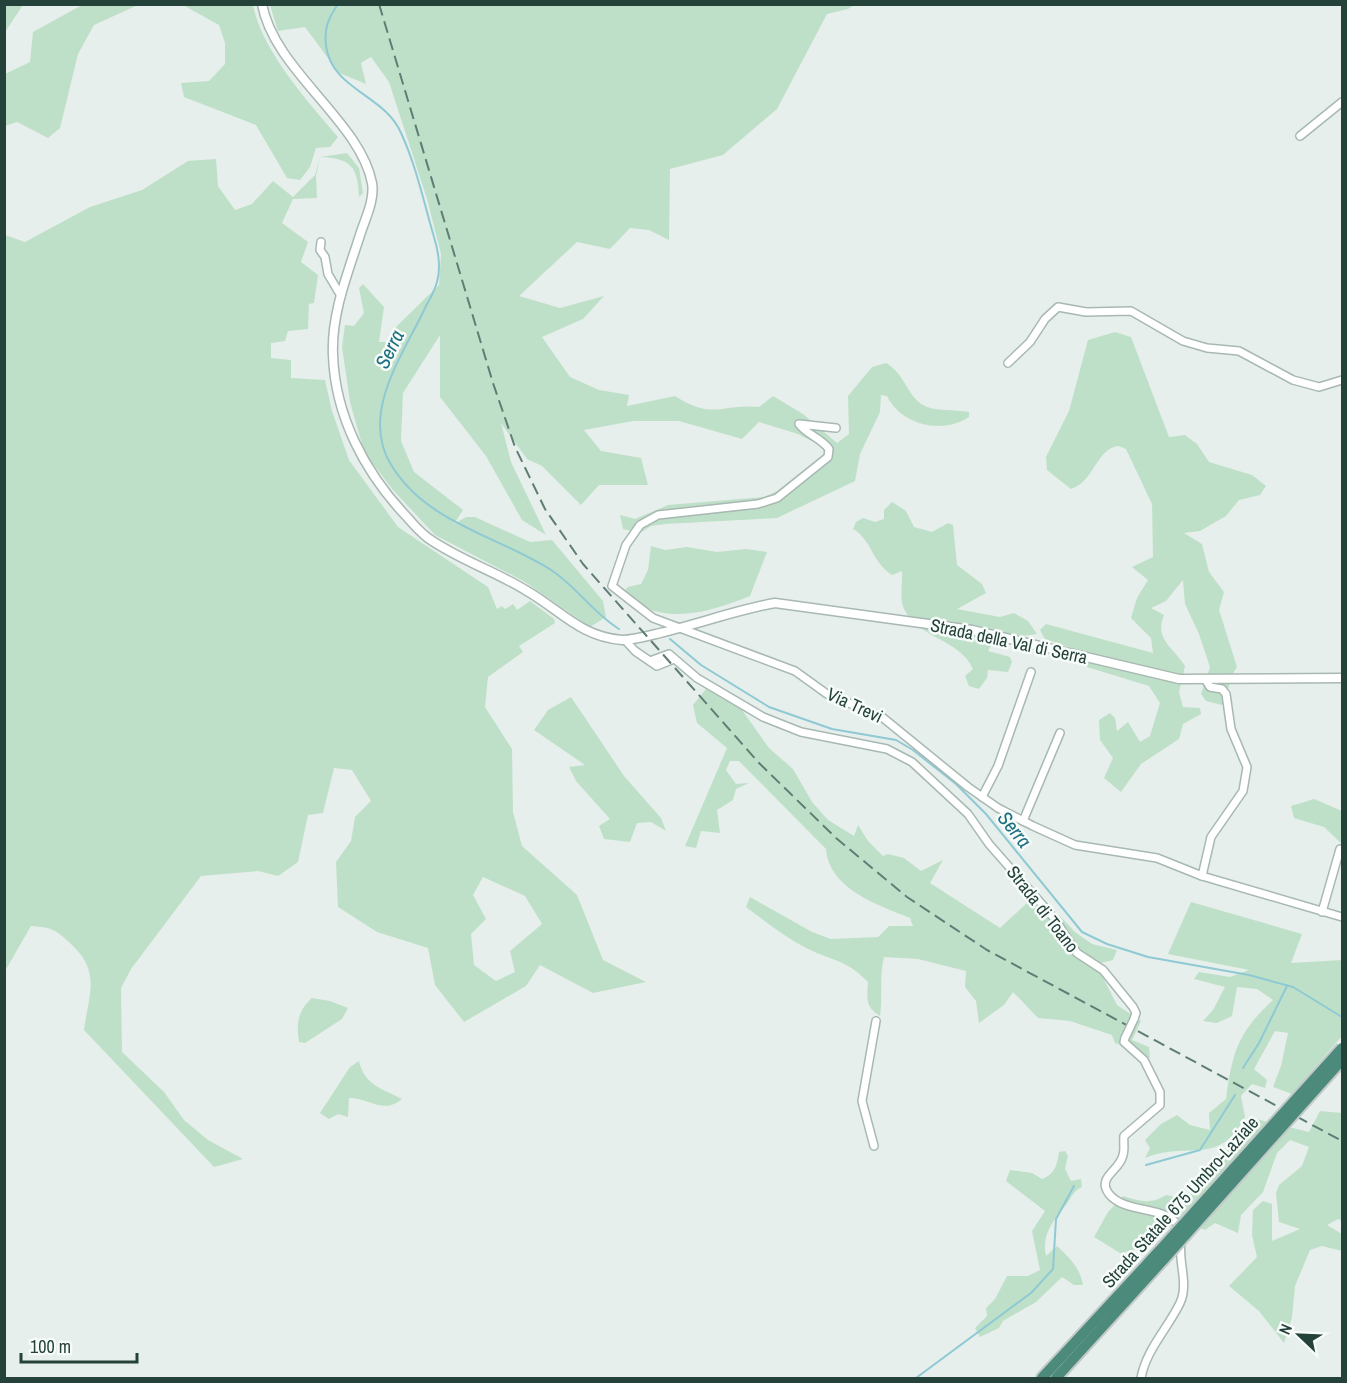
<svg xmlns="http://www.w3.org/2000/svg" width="1347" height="1383" font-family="'Archivo Narrow',sans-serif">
	<rect width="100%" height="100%" fill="#e6efeb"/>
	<g fill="#bfe0c8" fill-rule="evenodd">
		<path d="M5 4 23 5 5 32 4 5Z"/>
		<path d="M82 5H138L94 25 78 54 60 128 48 138 17 122 5 126V74L30 62 33 32Z"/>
		<path d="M183 5H253C262 51 308 102 338 137L330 147 316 148 310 167 300 180 287 178 256 125 184 97 181 83 209 81 225 64V43L219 25Z"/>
		<path d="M270 5H854L848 9 827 14 777 109 723 155 670 169 669 240 649 230 630 228 610 249 577 242 519 296 560 308 604 296 583 319 542 337 570 377 599 390 629 395 627 406 675 396C714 421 720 403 759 407L773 396 803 414 837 443 849 434 848 396 872 367 886 363C906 375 907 396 923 405 935 412 955 409 969 412V417C942 435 901 425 887 396L881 395 880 412 860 454 855 481 777 518 665 524 651 526 640 533 623 529 620 515 635 519 668 505 764 497 777 491 824 454 822 446 798 434 759 422 742 439 679 421H633L584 430 601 451 641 458 648 485H599L581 505 542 466 527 459 501 423 511 462 546 535 522 520 486 456 440 397V335L403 393 401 441 414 472 463 510 454 524 466 517H475L530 542 552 540 603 601 606 617 590 627 525 582 435 535 393 490 364 452 350 402 342 347 345 325 354 326 364 313 359 288 363 284 384 307 379 342H387L397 326 439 285 441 254 427 199 389 82 371 57 361 63 366 84 339 73 305 27 278 31Z"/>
		<path d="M347 153 359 168 363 193 359 197C358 167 351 158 320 157L316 176 317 198 293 199 282 223 308 242 301 262 318 275 314 303 309 304 308 329 288 331 285 341 271 343V358L291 360V378L325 380 332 411 349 460 398 527 488 587 497 609 502 606 505 609 513 604 517 610 530 601 554 619 555 623 519 646 523 652 488 677 485 707 512 749 513 812 522 846 577 895 603 960 646 982 593 993 540 965 526 986 464 1022 435 985 428 948 377 932 338 907 336 862 351 841 355 817 371 801 352 770 334 768 323 813 308 815 298 862 278 876 258 871 201 876 131 969 121 988 122 1052 164 1092 184 1120 208 1140 243 1159 214 1167 84 1030C89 993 101 972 71 944 55 929 53 928 31 926L5 971V235L25 242 90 207 142 190 188 161 216 159 218 186 235 210 252 204 273 181 293 197 315 175 320 157ZM483 877 525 896 542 924 510 951 515 972 496 981 474 965 471 934 486 919 473 895Z"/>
		<path d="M1115 332 1131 337 1169 437 1185 435 1197 444 1209 462 1252 475 1266 486 1260 495 1239 500 1226 516 1200 531 1184 533 1202 544 1209 572 1224 592 1219 610 1237 667C1228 679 1230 692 1222 705L1206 701 1201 694 1210 667 1199 634 1185 604 1183 580 1166 601 1151 608 1164 615C1154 639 1173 647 1185 666L1179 692 1183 707 1200 708 1201 714 1183 724 1179 739 1141 764 1121 792 1104 778 1113 758 1100 740 1099 720 1110 713 1115 718 1117 731 1128 722 1140 742 1150 736 1160 703 1149 686 1087 667 1083 652 1045 639 1040 630 1046 624 1153 653 1151 638 1131 618 1137 598 1148 580 1132 567 1153 557 1152 504 1126 449 1119 446C1096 448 1095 481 1071 489L1047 470 1046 457 1069 411 1088 340Z"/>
		<path d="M892 502 906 511 914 527 932 532 948 523 953 525 957 565 982 584 986 593 957 609 1000 617 1014 613 1028 621 1037 634 994 640 988 651 1010 657 1012 662 1008 672 988 670 987 678 979 689 969 686 965 676 973 669C960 639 919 639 904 609 899 598 903 583 902 571L892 575C870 560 873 541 853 529L856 522 863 518 875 522 884 519V510Z"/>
		<path d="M651 546 665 550 687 547 717 552 746 549 767 552 750 596C711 612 656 629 624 591L628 587 641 584 648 570Z"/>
		<path d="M706 689 742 710 769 748 793 769 812 802 828 820 854 836 858 825 868 841 883 856 888 854 904 858 921 871 943 860 930 883 1000 928 1028 902 1059 915 1075 932 1092 944 1117 950 1113 960 1096 964 1117 1005 1141 1021 1132 1040 1149 1047 1150 1058 1115 1043 1112 1035 1070 1021 1038 1018 1013 992 1004 1005 979 1023 976 1001 965 987 966 971 918 959 884 957C879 977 883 996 880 1016 865 1007 867 999 868 982 847 960 833 961 808 949 786 938 766 922 746 907L750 897 812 932 831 939 878 937 889 926H913L910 918C878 905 829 889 826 849L739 761H730L726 770 736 784 749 783 736 789 733 800 717 810 720 833 701 831 696 848 685 846 727 748 697 723 693 705Z"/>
		<path d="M571 697 624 776 661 818 666 831 651 822 637 823 630 842 604 839 599 826 610 819 576 781 569 767 585 765 534 730 548 710Z"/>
		<path d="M1314 799 1342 811V844L1324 827 1294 818 1291 806Z"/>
		<path d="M1191 902 1302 934 1291 963 1342 960V1036L1292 1094 1273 1087 1281 1066 1288 1033 1275 1031 1254 1069 1267 1080 1265 1088 1252 1084 1241 1096 1245 1117C1218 1168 1188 1140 1145 1158L1150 1148 1145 1140 1161 1124 1177 1115 1190 1125 1210 1130 1209 1113 1226 1099C1232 1053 1238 1032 1273 1000L1257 989 1237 987 1232 1016 1217 1023 1203 1021 1213 1010 1225 987 1194 979 1199 972 1230 977 1249 970 1168 954Z"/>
		<path d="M312 998 330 1001 348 1008 342 1019 305 1043 299 1042C296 1024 298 1010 312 998Z"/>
		<path d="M359 1061C364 1085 383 1089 402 1099 383 1115 370 1098 349 1098L348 1117 338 1114 329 1119 320 1113 350 1067Z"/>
		<path d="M1320 1111 1342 1113V1221L1338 1219 1327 1225 1342 1234V1251L1322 1246 1310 1250 1295 1286 1292 1317 1284 1343 1259 1311 1229 1286 1257 1257 1252 1235 1253 1210 1263 1201 1272 1204V1241L1300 1229 1279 1222 1276 1193 1279 1185 1302 1166 1309 1147 1290 1140 1277 1153 1263 1192 1241 1215 1238 1233 1215 1223 1205 1230 1179 1220 1140 1249 1120 1253 1094 1237 1108 1212 1123 1196C1138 1201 1152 1205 1166 1195L1175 1197 1180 1213 1199 1178 1256 1119 1309 1132Z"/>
		<path d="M1065 1151 1068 1156 1065 1169 1071 1181 1081 1179 1082 1187C1073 1191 1072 1197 1066 1205 1054 1220 1041 1234 1046 1256L1057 1246C1070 1258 1080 1268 1083 1285H1074L1062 1277 1036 1302 1003 1321 999 1328 980 1337 975 1328 987 1316 986 1308 995 1299 1007 1276H1028L1040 1270 1032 1231 1045 1211 1006 1181 1010 1170 1032 1173 1042 1179C1055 1174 1057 1165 1059 1152Z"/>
	</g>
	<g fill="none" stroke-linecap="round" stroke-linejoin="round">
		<g stroke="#8ec9d4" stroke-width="2">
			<path d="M338 4C328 19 324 28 326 46 332 90 385 95 401 133 416 165 424 203 434 237 438 250 441 268 437 282 435 290 430 299 426 306 405 352 360 411 390 463 425 523 496 535 551 570 576 586 593 613 619 629"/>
			<path d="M670 639 701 665 769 707 832 729 896 740 913 750 956 784 986 814 1082 932 1107 944 1148 957 1249 975 1293 987 1342 1017"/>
			<path d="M1243 1068 1259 1043 1287 986"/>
			<path d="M1146 1165 1200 1150 1235 1095"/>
			<path d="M916 1378 1031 1293 1053 1269 1056 1219 1074 1186"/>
		</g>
		<g stroke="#a8b8b2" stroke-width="10">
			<g id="minor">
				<path d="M1300 136 1342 102"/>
				<path d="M321 242 320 250 325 257 328 274 341 296"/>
				<path d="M1008 363 1030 342 1045 319 1058 307 1086 312 1131 311 1183 341 1207 348 1239 351 1293 380 1319 387 1342 380"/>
				<path d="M836 428 799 424C807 435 820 437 829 449L828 457 777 498 758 504 658 515 640 525 626 545 612 586 653 618 795 671 827 694 882 717 968 787 998 808 1033 826 1075 845 1157 858 1202 876 1342 917"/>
				<path d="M625 640 635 651 657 666 674 659"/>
				<path d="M650 661 669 654 697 678 763 717 801 732 887 749 912 762 968 814 989 844 1054 918 1077 953 1103 970 1133 1007 1136 1013 1134 1019"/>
				<path d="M982 797 998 766 1031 672"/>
				<path d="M1023 821 1060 733"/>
				<path d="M1202 876 1211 837 1243 791 1247 767 1231 729 1226 694 1222 689 1210 687 1205 679"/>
				<path d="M1322 912 1340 849"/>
				<path d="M1125 1038 1124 1042 1144 1060 1160 1092V1105L1124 1136C1123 1143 1125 1149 1123 1155 1120 1171 1096 1177 1109 1194 1127 1216 1170 1203 1181 1231"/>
				<path d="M874 1146 862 1101 876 1021"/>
				<path d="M1141 1378C1146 1350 1168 1328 1180 1303 1189 1284 1178 1262 1181 1242"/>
			</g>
		</g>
		<g stroke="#a8b8b2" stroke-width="11">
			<path id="tertiary" d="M262 4C274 70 360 121 372 183 375 200 365 219 360 235 348 273 331 314 333 355 335 416 365 473 407 517 413 524 420 532 428 538 459 560 495 571 527 591 560 610 581 637 622 640 634 640 648 636 660 633 699 624 736 610 775 603L972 630 1179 679 1342 678"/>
		</g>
		<g stroke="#c2cac8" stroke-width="14">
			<g id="trunk">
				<path d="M1042 1378 1160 1250"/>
				<path d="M1056 1378 1165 1258"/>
			</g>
		</g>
		<use href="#minor" stroke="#fff" stroke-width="7"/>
		<use href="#tertiary" stroke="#fff" stroke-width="8"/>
		<use href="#trunk" stroke="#4c8a7c" stroke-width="10"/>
		<path stroke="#5f7d75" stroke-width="2" stroke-dasharray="12 6" stroke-linecap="butt" d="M379 4 493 383 515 447 545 509 583 564 759 763 836 838 907 897 987 950 1342 1141"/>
		<g stroke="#a8b8b2" stroke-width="10" stroke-linecap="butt">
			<path id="minor-bridge" d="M1125 1038 1134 1019"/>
		</g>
		<g stroke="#c2cac8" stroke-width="14" stroke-linecap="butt">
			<g id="trunk-bridge">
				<path d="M1160 1250 1342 1048"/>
				<path d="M1165 1258 1342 1060"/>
			</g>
		</g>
		<use href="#minor-bridge" stroke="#fff" stroke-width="7"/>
		<use href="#trunk-bridge" stroke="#4c8a7c" stroke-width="10"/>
	</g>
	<g text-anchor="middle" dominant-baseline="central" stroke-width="5" stroke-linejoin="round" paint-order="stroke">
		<g font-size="18" fill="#24423a" stroke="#f7fbf9">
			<text transform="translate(1009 641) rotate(12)">Strada della Val di Serra</text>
			<text transform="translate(855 705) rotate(25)">Via Trevi</text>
			<text transform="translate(1043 909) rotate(52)">Strada di Toano</text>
			<text transform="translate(1180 1202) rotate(-48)">Strada Statale 675 Umbro-Laziale</text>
		</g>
		<g font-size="20" font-style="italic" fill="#1c6f80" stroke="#f7fbf9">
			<text transform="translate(389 349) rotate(-64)">Serra</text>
			<text transform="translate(1015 829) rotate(51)">Serra</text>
		</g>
	</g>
	<rect width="1347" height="1383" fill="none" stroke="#24423a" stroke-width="12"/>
	<g transform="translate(1299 1335) rotate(293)" stroke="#f7fbf9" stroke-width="4.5" paint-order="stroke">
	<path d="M0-4.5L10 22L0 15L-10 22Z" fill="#24423a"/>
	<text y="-9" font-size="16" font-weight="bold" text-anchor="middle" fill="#24423a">N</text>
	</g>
	<path d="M21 1353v9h116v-9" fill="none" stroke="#24423a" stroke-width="3"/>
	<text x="30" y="1353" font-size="18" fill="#24423a" stroke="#f7fbf9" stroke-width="4.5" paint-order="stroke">100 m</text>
</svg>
